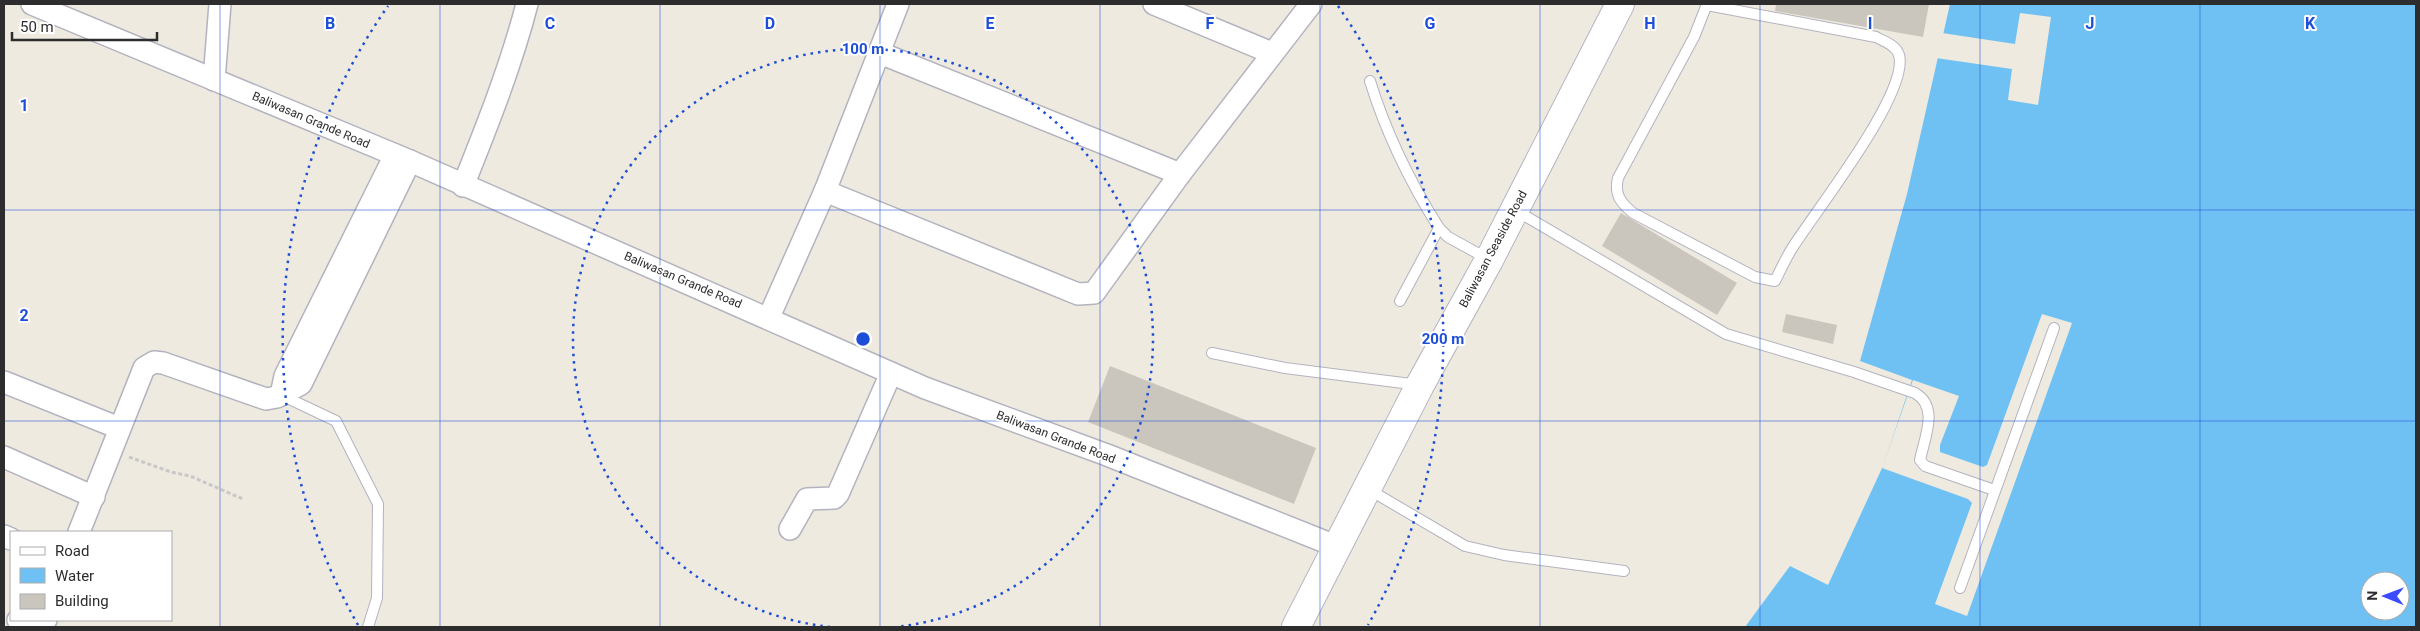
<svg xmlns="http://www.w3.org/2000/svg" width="2420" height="631" font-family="Roboto,sans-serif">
	<rect width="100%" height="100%" fill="#efeadf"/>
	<path fill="#70c1f3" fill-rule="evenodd" d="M1950 4H2416V627H1745L1790 566 1828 585 1883 466 1912 380 1860 361 1907 194ZM2370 581H2400V611H2370Z"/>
	<g fill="#efeadf">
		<path d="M2020 13 2051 17 2038 105 2008 100 2012 69 1936 58 1942 33 2015 44Z"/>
		<path d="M2042 314 2072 323 1967 616 1935 604 1972 503 1968 499 1882 468 1913 380 1959 396 1940 445V452L1983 467 1987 465Z"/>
	</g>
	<g fill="#cac6be">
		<path d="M1776 4H1929L1923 37 1775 11Z"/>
		<path d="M1621 213 1737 283 1717 315 1602 246Z"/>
		<path d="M1786 314 1837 325 1833 344 1782 332Z"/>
		<path d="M1110 366 1316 448 1294 504 1088 422Z"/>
	</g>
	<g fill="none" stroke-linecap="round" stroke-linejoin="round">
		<g stroke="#b3b3c0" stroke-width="12">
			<g id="service">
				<path d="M1707 5 1876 37C1885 42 1896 45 1899 55 1910 93 1813 214 1791 250 1785 260 1780 271 1775 281L1755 277 1633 213C1621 203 1614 195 1618 178L1694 37 1707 4"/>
				<path d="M1370 81C1386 133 1410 182 1439 228L1448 237 1488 259"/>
				<path d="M1515 210 1726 334 1854 372 1915 393C1939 407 1925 436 1920 460L1925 466 1994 490"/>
				<path d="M1400 301 1439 228"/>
				<path d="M1212 353 1285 368 1419 385"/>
				<path d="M281 395 336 421 378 504 377 598 368 627"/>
				<path d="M1368 489 1465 546 1504 555 1624 571"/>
				<path d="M1960 588 2054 328"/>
			</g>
		</g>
		<g stroke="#b3b3c0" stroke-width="24">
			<g id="minor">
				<path d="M32 4 410 161 925 388 1107 455 1338 547"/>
				<path d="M1154 4 1272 53"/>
				<path d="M880 53 1180 174"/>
				<path d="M214 80 220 4"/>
				<path d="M463 186C487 126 511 66 527 4"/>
				<path d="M825 191 1078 294 1094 293 1180 174 1311 4"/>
				<path d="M769 317 825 191 898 4"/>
				<path d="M4 382 119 428"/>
				<path d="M281 395 285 376 395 155"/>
				<path d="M4 457 94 497"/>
				<path d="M790 529 807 499 834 498 838 494 891 373"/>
				<path d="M79 532 144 368 154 362 163 363 266 399 277 397 301 384 410 161"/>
				<path d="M4 536 11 539"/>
				<path d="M18 620 42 625 46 620"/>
			</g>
		</g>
		<g stroke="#b3b3c0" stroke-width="30">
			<path id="secondary" d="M1296 627 1420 385 1489 260 1620 4"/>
		</g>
		<path stroke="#c8c8c8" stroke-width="3" stroke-dasharray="4 2.5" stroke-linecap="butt" d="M129 457 171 472 190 476 243 499"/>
		<use href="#service" stroke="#fff" stroke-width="10"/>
		<use href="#minor" stroke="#fff" stroke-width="21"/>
		<use href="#secondary" stroke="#fff" stroke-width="28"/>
	</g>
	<path fill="none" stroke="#1d4ed8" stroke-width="1" stroke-opacity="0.55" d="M220 4V627M440 4V627M660 4V627M880 4V627M1100 4V627M1320 4V627M1540 4V627M1760 4V627M1980 4V627M2200 4V627M4 210H2416M4 421H2416"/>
	<g fill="none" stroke="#1d4ed8" stroke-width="2.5" stroke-dasharray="2.5 5">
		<path d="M830 627A290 290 0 1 1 896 627"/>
		<path d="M358 625A580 580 0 0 1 388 6M1338 6A580 580 0 0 1 1368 625"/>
	</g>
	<g text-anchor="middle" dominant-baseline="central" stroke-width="4" stroke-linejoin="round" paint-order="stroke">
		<g font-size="12" fill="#2d2d2d" stroke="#fff">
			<text transform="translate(311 120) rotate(23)">Baliwasan Grande Road</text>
			<text transform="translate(1493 249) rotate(-62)">Baliwasan Seaside Road</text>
			<text transform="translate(683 280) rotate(23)">Baliwasan Grande Road</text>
			<text transform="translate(1056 437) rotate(21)">Baliwasan Grande Road</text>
		</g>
	</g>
	<g font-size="16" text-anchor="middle" font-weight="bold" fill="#1d4ed8" stroke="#fff" stroke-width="4" stroke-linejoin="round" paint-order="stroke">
		<text x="330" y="29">B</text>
		<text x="550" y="29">C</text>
		<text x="770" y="29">D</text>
		<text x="990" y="29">E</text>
		<text x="1210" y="29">F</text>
		<text x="1430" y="29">G</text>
		<text x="1650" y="29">H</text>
		<text x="1870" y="29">I</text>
		<text x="2090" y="29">J</text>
		<text x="2310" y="29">K</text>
		<text x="24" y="111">1</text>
		<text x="24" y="321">2</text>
	</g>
	<circle cx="863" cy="339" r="8" fill="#1d4ed8" stroke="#fff" stroke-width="2.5"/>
	<g font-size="15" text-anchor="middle" font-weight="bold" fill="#1d4ed8" stroke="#fff" stroke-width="4" stroke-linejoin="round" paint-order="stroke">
		<text x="863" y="54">100 m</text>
		<text x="1443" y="344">200 m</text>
	</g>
	<rect width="2420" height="631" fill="none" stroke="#2d2d2d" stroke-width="10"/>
	<rect x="10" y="531" width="162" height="90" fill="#ffffff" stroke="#ababab"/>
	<rect x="20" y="547" width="25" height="8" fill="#ffffff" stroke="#ababab"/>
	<text x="55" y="556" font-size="15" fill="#2d2d2d">Road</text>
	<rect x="20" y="568" width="25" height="15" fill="#70c1f3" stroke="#ababab"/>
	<text x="55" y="581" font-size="15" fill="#2d2d2d">Water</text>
	<rect x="20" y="594" width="25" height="15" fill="#cac6be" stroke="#ababab"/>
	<text x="55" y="606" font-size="15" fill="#2d2d2d">Building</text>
	<g transform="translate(2385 596) rotate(271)"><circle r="24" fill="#ffffff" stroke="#ababab"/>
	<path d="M0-4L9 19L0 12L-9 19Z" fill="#3c4aff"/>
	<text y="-8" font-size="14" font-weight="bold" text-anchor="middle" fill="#2d2d2d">N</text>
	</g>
	<path d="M12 32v8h145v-8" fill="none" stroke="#2d2d2d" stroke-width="2.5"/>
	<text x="20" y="32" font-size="15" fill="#2d2d2d" stroke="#ffffff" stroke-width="4" paint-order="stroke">50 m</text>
</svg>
